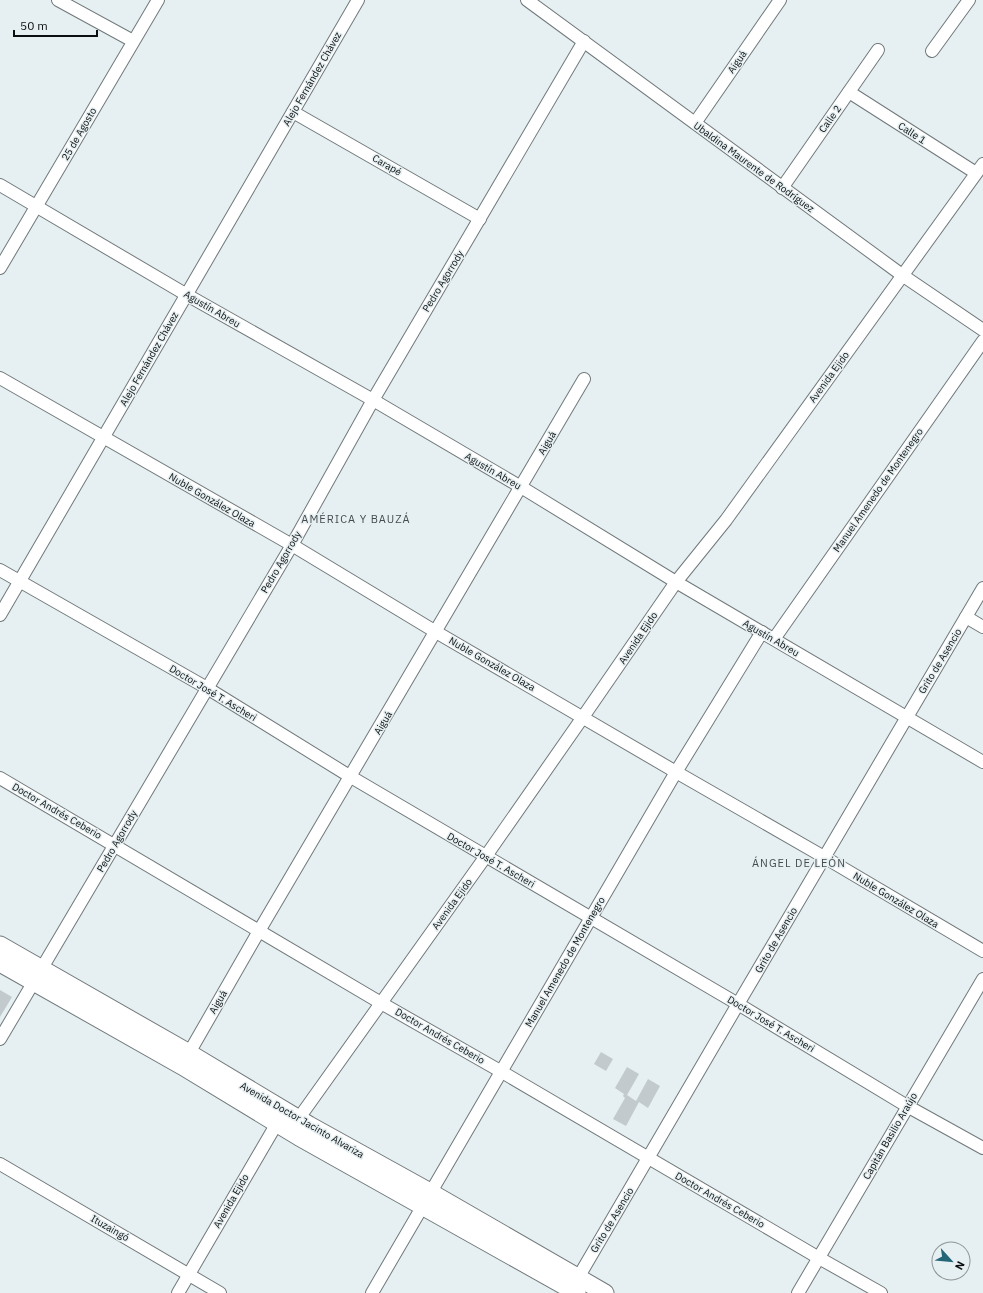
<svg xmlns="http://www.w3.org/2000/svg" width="983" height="1293" font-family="'IBM Plex Sans',sans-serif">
	<rect width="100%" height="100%" fill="#e6eff1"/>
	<g fill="#c2cacd">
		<path d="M0 990 12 997 0 1017Z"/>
		<path d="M601 1052 613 1059 606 1071 594 1064Z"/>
		<path d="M627 1067 639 1074 627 1095 636 1101 648 1079 660 1086 648 1108 639 1102 626 1126 613 1119 625 1098 623 1096 624 1094 615 1088Z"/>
	</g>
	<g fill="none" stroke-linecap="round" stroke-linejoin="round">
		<g stroke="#71797b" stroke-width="14">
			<g id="minor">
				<path d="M58 0 133 41"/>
				<path d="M527 0 902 275 983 330"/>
				<path d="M932 51 969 0"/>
				<path d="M849 92 976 173"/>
				<path d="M293 112 480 219"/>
				<path d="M695 123 780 0"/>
				<path d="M0 185 187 295 373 400 521 487 676 582 983 762"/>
				<path d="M782 188 878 50"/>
				<path d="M0 268 158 0"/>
				<path d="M0 378 292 545 436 632 676 772 824 857 983 951"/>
				<path d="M0 570 207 688 351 777 738 1004 907 1106 983 1148"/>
				<path d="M0 615 358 0"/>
				<path d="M966 617 983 627"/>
				<path d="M774 639 983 341"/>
				<path d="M0 778 381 1003 502 1072 819 1258 881 1293"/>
				<path d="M0 1039 292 545 373 400 584 41"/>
				<path d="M185 1060 259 931 584 379"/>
				<path d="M299 1118 486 856 583 717 676 582 726 520 983 164"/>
				<path d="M0 1164 220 1293"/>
				<path d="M575 1283 738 1004 983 588"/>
				<path d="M178 1293 280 1118"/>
				<path d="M372 1293 676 772 762 632"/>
				<path d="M798 1293 983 979"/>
			</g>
		</g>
		<g stroke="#71797b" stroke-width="19">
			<g id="secondary">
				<path d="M0 945 189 1053 309 1125 430 1192 605 1293"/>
				<path d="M0 963 182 1066 299 1137 577 1293"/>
			</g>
		</g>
		<use href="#minor" stroke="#fff" stroke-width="12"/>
		<use href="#secondary" stroke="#fff" stroke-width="17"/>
	</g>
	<g text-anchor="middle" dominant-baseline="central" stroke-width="3" stroke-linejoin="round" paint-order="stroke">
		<g font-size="10" fill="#0c0f10" stroke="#e6eff1">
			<text transform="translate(737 62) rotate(-55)">Aiguá</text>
			<text transform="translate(312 79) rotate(-60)">Alejo Fernández Chávez</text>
			<text transform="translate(830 119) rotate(-55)">Calle 2</text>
			<text transform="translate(912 133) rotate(33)">Calle 1</text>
			<text transform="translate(79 134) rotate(-60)">25 de Agosto</text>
			<text transform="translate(387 165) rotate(30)">Carapé</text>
			<text transform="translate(754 167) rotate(36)">Ubaldina Maurente de Rodríguez</text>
			<text transform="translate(443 281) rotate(-59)">Pedro Agorrody</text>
			<text transform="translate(212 309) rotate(30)">Agustín Abreu</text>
			<text transform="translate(149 359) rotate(-60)">Alejo Fernández Chávez</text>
			<text transform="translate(829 377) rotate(-54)">Avenida Ejido</text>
			<text transform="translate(547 443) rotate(-60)">Aiguá</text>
			<text transform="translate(493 471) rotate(30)">Agustín Abreu</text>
			<text transform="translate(878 490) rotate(-55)">Manuel Amenedo de Montenegro</text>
			<text transform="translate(212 500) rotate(30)">Nuble González Olaza</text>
			<text transform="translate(281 562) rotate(-60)">Pedro Agorrody</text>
			<text transform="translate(638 638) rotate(-56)">Avenida Ejido</text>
			<text transform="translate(771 638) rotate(30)">Agustín Abreu</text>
			<text transform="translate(940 661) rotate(-59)">Grito de Asencio</text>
			<text transform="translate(492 664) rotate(30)">Nuble González Olaza</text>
			<text transform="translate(213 693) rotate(31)">Doctor José T. Ascheri</text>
			<text transform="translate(383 723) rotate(-59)">Aiguá</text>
			<text transform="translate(57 811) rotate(30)">Doctor Andrés Ceberio</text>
			<text transform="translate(117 841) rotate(-60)">Pedro Agorrody</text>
			<text transform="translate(491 860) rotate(30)">Doctor José T. Ascheri</text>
			<text transform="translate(896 900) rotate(31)">Nuble González Olaza</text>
			<text transform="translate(452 904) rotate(-54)">Avenida Ejido</text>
			<text transform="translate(776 940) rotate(-60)">Grito de Asencio</text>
			<text transform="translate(565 962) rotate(-60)">Manuel Amenedo de Montenegro</text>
			<text transform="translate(218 1002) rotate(-60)">Aiguá</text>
			<text transform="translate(771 1024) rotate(31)">Doctor José T. Ascheri</text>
			<text transform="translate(440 1036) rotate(30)">Doctor Andrés Ceberio</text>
			<text transform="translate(302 1120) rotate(30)">Avenida Doctor Jacinto Alvariza</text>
			<text transform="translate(890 1136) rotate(-60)">Capitán Basilio Araújo</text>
			<text transform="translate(720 1200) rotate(30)">Doctor Andrés Ceberio</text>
			<text transform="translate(231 1201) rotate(-60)">Avenida Ejido</text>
			<text transform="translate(612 1220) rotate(-59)">Grito de Asencio</text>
			<text transform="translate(110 1228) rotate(30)">Ituzaingó</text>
		</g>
		<g font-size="11" letter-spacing="1" fill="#454c4e" stroke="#e6eff1">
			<text x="356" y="519">AMÉRICA Y BAUZÁ</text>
			<text x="799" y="863">ÁNGEL DE LEÓN</text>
		</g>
	</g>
	<g transform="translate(951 1261) rotate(117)"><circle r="19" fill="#e6eff1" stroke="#8f9597"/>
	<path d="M0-3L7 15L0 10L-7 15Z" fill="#226678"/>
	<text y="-6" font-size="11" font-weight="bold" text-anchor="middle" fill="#0c0f10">N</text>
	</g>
	<path d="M14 30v6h83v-6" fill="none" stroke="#0c0f10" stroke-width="2"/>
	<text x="20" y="30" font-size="12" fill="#0c0f10" stroke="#e6eff1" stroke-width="3" paint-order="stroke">50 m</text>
</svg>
